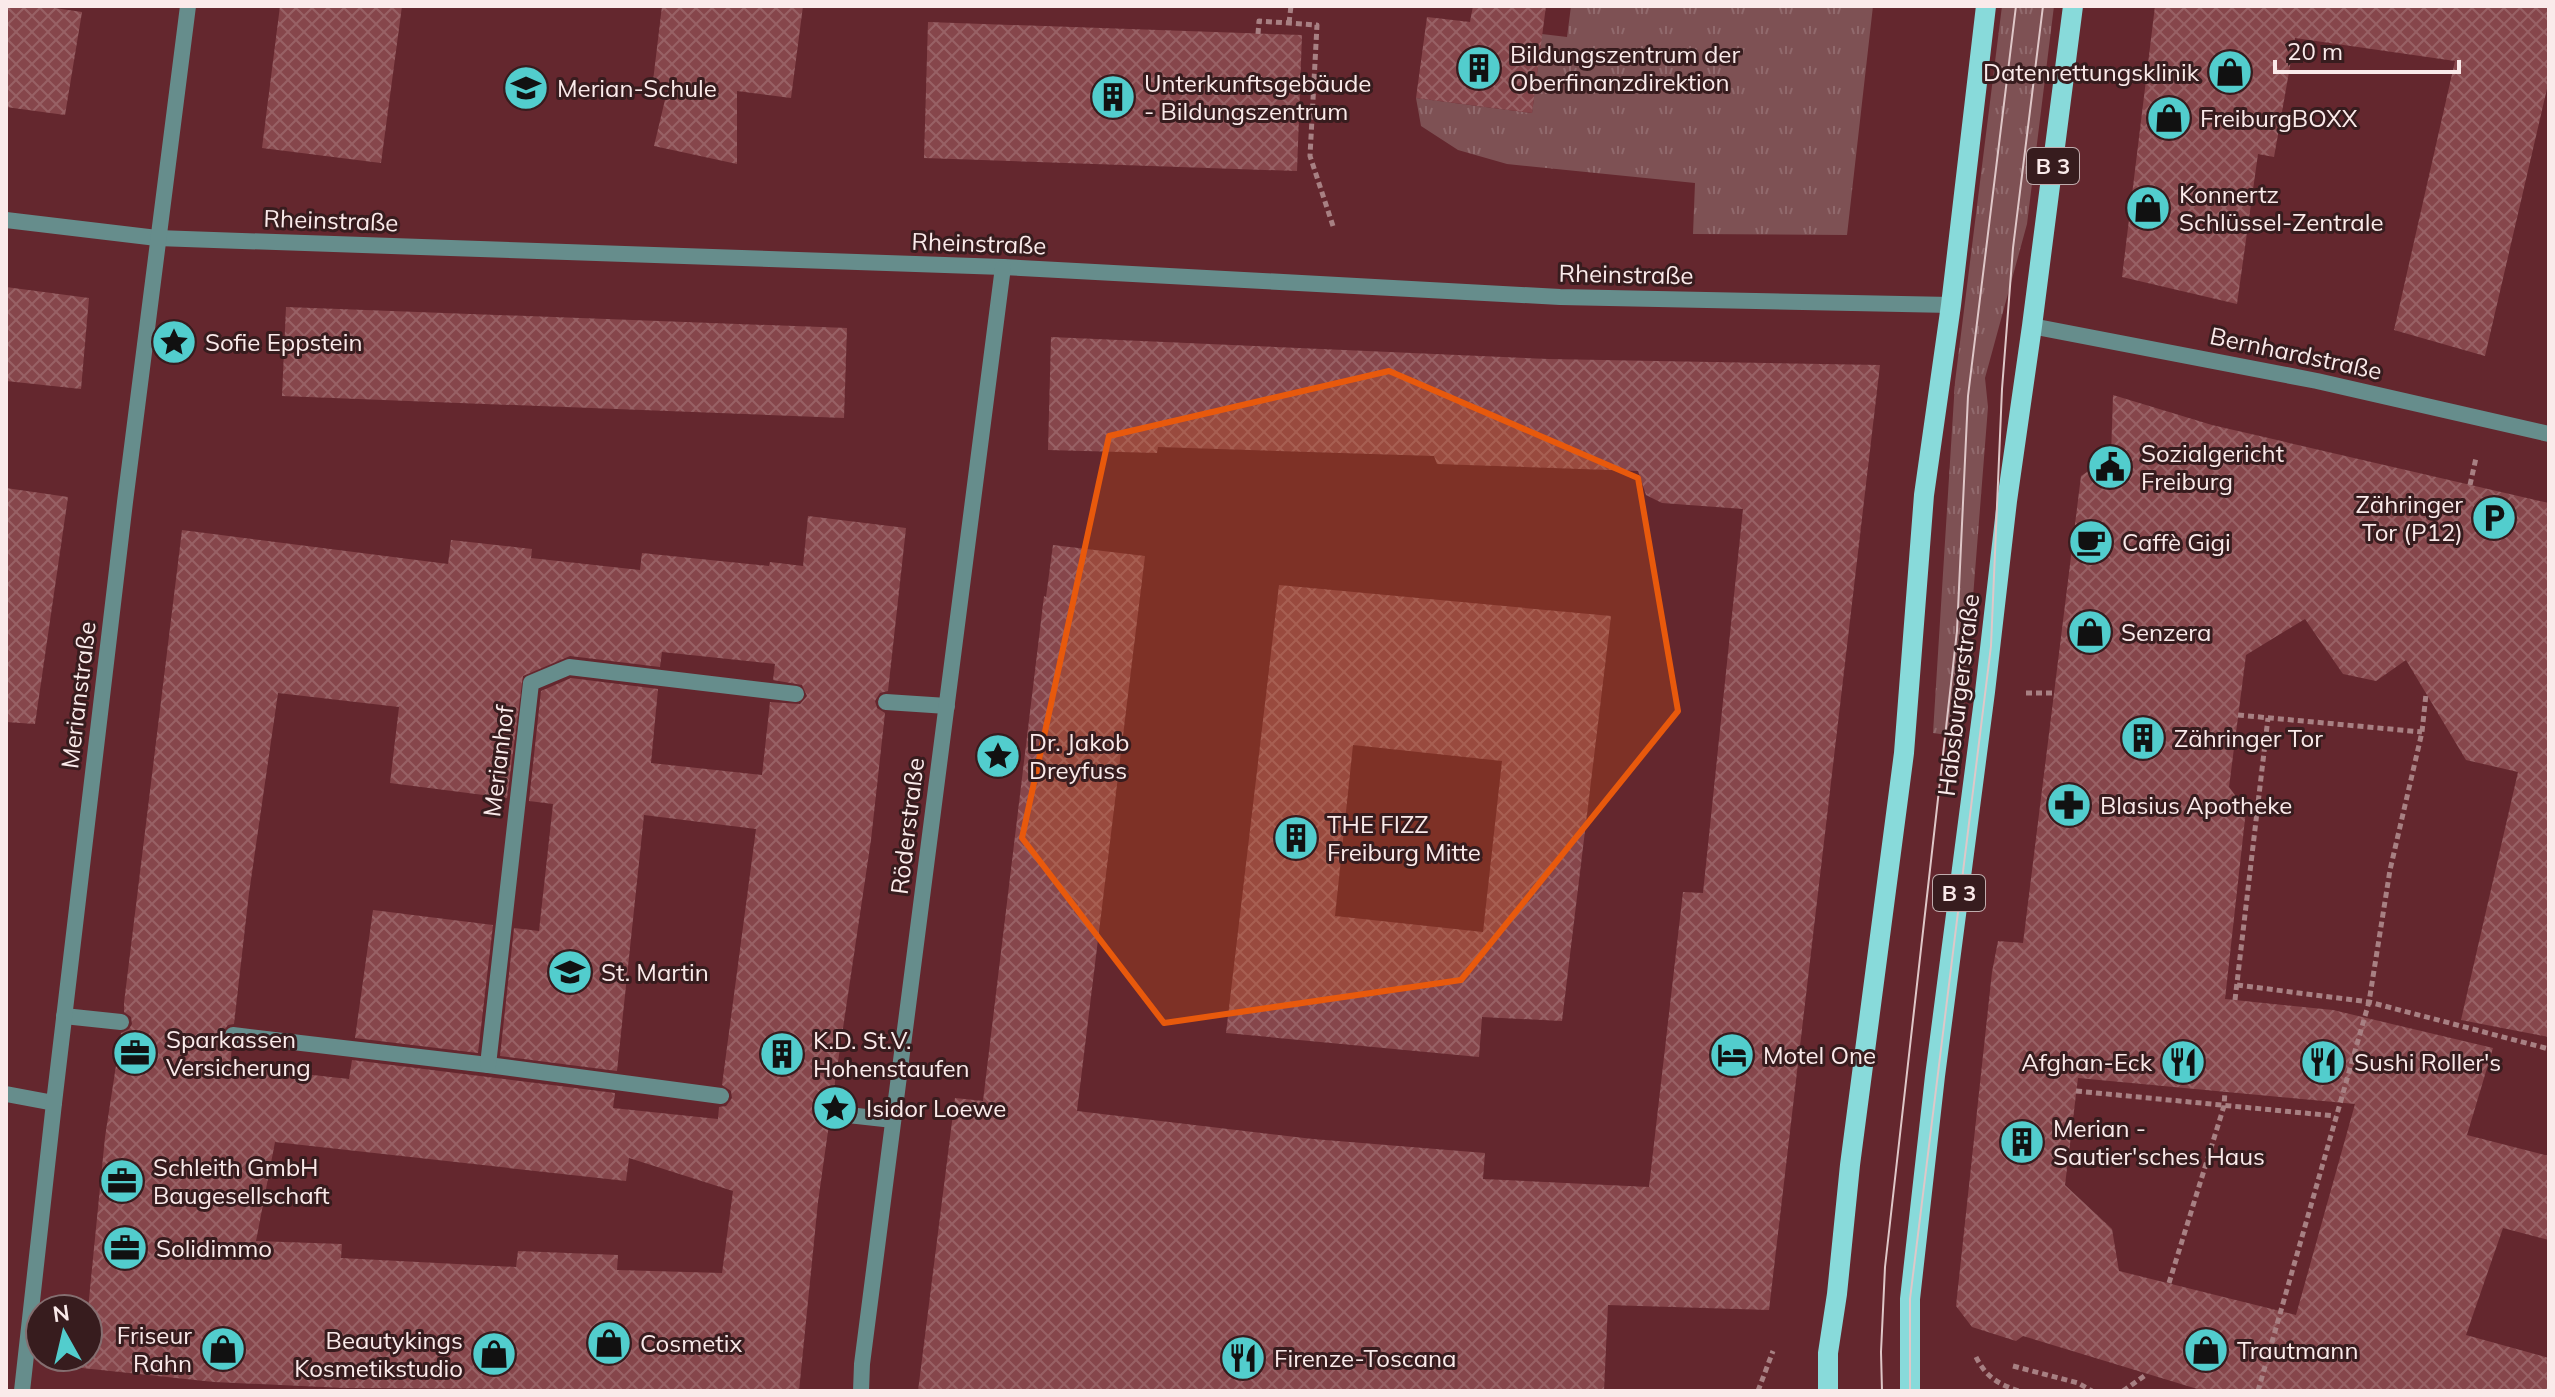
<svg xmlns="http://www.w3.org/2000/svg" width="2555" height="1397" font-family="Mulish,sans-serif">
	<defs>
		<pattern id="grass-tufts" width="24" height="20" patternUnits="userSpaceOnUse" patternTransform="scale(2)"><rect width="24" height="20" fill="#7e5154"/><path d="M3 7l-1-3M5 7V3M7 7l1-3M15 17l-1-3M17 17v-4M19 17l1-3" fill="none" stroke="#916a6d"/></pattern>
		<pattern id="building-cross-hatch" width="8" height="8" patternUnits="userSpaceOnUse" patternTransform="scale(2)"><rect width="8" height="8" fill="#86464b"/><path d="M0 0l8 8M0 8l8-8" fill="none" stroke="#986165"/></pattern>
	</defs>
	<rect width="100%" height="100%" fill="#64272e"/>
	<g fill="url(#grass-tufts)">
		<path d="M1571 6H1873L1847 235 1693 234 1695 183 1507 164 1458 150 1421 126 1416 98 1532 113 1542 34 1567 37Z"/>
		<path d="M2002 6H2054L2027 224 1985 378 1988 407 1962 737 1933 733 1955 382Z"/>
	</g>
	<g fill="url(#building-cross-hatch)" fill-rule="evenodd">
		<path d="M6 6H41L82 12 65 115 6 107Z"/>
		<path d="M280 6H402L381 163 262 148Z"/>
		<path d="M662 6H803L791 98 737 91V164L654 146 669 83 653 81Z"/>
		<path d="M1473 6H1546L1532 113 1416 98 1427 17 1470 22Z"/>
		<path d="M2155 6H2549V80L2485 356 2394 330 2455 61 2295 38 2274 157 2258 154 2237 304 2122 277Z"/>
		<path d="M928 22 1302 35 1297 171 924 158Z"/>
		<path d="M6 287 89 298 81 389 6 381Z"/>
		<path d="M286 307 847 328 844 418 282 396Z"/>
		<path d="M1051 337 1548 359 1880 365 1769 1310 1608 1305 1604 1391H918L955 1098 983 1101 1044 596 1046 597 1053 545 1145 556 1077 1111 1313 1139 1485 1153 1483 1179 1649 1187 1683 892 1703 893 1743 509 1662 503 1646 495 1638 471 1437 464 1434 456 1158 447 1157 453 1048 450Z"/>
		<path d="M2113 395 2212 425 2549 503V1037L2461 1020 2518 772 2466 760 2406 660 2376 681 2343 674 2305 619 2246 655 2229 787 2246 810 2225 999 2333 1010 2493 1048 2467 1135 2549 1156V1240L2503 1228 2466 1335 2549 1358V1391H2204L2023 1336 2016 1341 1972 1327 1956 1306 1992 972 1998 941 2023 943 2081 476 2111 456ZM2078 1078 2355 1104 2296 1315 2119 1271 2112 1229 2065 1185Z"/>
		<path d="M6 488 68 497 35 724 6 722Z"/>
		<path d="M808 516 906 528 888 691 880 693 875 701 877 708 885 713 871 840 832 1102 825 1103 819 1111 820 1118 829 1124 818 1202 799 1391 344 1388 214 1382 82 1368 83 1357H88V1309L105 1137 121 1033 129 1029 132 1024 131 1017 124 1012V1003L182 530 448 564 451 540 532 549 531 558 640 570 642 553 769 566 770 562 803 566ZM662 652 775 664 773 680 802 685 807 696 800 704 770 702 762 775 651 763 658 689 571 678 541 691 529 801 553 804 539 931 514 928 500 1056 617 1071 644 815 756 829 722 1085 731 1091 732 1098 726 1106 719 1107 718 1119 613 1108 615 1093 352 1060 349 1079 230 1066 232 1046 223 1040 222 1033 228 1025 234 1024 249 893 278 693 399 707 390 783 507 798 523 676 570 656 660 667ZM275 1142 626 1181 629 1158 733 1191 722 1273 617 1270 618 1255 518 1251 516 1267 341 1258 342 1244 256 1241Z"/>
		<path d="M1279 585 1611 616 1562 1021 1482 1017 1479 1057 1226 1033ZM1353 745 1502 761 1483 932 1335 916Z"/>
		<path d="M373 910 493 925 478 1053 355 1038Z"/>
	</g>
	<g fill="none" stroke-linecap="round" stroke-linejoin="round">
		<g stroke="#a88083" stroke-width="5" stroke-dasharray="6 4" stroke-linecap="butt">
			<path d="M1289 23 1291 6"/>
			<path d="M1258 34 1259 21 1317 25 1310 156 1333 226"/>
			<path d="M2470 485 2476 458"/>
			<path d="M2026 693H2056"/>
			<path d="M2238 715 2422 732"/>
			<path d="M2237 985 2369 1002 2549 1049"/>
			<path d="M2235 1000 2268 718"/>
			<path d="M2076 1091 2335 1116"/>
			<path d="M2169 1283 2224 1106 2225 1091"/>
			<path d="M1976 1357C1986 1377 1998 1384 2019 1391"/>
			<path d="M2013 1366 2078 1383 2092 1391"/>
			<path d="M1758 1391 1773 1351"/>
			<path d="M2123 1391 2147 1374"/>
			<path d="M2258 1391 2369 1002 2390 870 2422 732 2426 694"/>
		</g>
		<g stroke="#668d8c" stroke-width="16">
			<path d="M886 702 947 706"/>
			<path d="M64 1016 121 1022"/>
			<path d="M233 1035 488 1065 721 1096"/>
			<path d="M488 1065 531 683 569 667 796 694"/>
			<path d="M6 1094 54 1103"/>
			<path d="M830 1113 893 1120"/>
		</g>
		<g stroke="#668d8c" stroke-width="16">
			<path d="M6 220 157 238 1003 267 1560 297 1951 305"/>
			<path d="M2032 326 2317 381 2549 434"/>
			<path d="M22 1391 54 1103 125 502 188 6"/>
			<path d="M861 1391 862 1364 1003 267"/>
		</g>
		<g stroke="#88dada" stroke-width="20">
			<path d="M1828 1391V1353L1837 1294 1850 1165 1904 753 1924 495 1951 305 1986 6"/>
			<path d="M1910 1391V1299L1935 1076 1985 692 2007 501 2032 326 2073 6"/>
		</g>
		<g stroke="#dfc7c8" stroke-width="2">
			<path d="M1882 1391 1881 1352 1885 1267 1957 631 1968 396 2016 6"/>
			<path d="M1910 1391V1299L1991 646 2002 389 2013 248 2043 6"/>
		</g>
	</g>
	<path fill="#e8590c" fill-opacity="0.2" stroke="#e8590c" stroke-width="6" stroke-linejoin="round" d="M1389 371 1638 478 1678 711 1461 980 1164 1023 1022 838 1109 436Z"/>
	<defs>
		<g id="building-disc" transform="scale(2.3)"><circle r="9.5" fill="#52cdcd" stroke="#371c1e"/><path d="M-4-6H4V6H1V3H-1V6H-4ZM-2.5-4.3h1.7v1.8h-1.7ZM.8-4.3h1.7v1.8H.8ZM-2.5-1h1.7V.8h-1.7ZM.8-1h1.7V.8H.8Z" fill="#111"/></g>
		<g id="shop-disc" transform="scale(2.3)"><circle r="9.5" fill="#52cdcd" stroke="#371c1e"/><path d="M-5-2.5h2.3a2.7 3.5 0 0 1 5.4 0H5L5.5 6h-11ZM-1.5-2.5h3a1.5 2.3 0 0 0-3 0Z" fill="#111"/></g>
		<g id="school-disc" transform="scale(2.3)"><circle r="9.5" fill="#52cdcd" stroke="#371c1e"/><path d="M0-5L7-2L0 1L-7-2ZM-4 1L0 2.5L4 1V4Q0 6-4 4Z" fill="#111"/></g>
		<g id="sight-disc" transform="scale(2.3)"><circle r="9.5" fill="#52cdcd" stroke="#371c1e"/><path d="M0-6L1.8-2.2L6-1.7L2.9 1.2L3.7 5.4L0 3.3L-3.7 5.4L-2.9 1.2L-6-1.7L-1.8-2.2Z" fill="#111"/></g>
		<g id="civic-disc" transform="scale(2.3)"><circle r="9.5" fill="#52cdcd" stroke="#371c1e"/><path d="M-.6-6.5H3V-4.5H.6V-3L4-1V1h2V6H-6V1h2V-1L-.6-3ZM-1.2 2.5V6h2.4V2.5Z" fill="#111"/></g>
		<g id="parking-disc" transform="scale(2.3)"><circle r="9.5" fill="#52cdcd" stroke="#371c1e"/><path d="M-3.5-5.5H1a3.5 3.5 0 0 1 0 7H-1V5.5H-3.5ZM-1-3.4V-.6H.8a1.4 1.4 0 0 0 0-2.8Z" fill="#111"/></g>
		<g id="cafe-disc" transform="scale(2.3)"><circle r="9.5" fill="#52cdcd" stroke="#371c1e"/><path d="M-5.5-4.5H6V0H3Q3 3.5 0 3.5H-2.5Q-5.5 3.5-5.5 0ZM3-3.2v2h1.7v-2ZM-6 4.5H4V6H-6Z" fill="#111"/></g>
		<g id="pharmacy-disc" transform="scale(2.3)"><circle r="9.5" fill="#52cdcd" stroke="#371c1e"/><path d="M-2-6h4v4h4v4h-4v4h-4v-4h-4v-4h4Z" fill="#111"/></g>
		<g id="office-disc" transform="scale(2.3)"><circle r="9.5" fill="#52cdcd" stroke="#371c1e"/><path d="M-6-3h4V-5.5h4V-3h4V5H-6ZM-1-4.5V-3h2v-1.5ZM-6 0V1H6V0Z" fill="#111"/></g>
		<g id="hotel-disc" transform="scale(2.3)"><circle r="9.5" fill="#52cdcd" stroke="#371c1e"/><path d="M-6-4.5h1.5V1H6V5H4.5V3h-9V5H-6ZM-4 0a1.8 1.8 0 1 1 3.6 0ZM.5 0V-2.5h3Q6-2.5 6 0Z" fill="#111"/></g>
		<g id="restaurant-disc" transform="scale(2.3)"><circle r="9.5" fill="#52cdcd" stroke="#371c1e"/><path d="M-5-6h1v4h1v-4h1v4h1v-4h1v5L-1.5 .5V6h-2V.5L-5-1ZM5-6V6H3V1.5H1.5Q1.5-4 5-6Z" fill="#111"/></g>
	</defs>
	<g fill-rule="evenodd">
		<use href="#building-disc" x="1479" y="68"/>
		<use href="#shop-disc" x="2230" y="72"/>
		<use href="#school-disc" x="526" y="88"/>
		<use href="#building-disc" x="1113" y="97"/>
		<use href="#shop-disc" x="2169" y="118"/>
		<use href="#shop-disc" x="2148" y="208"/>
		<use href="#sight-disc" x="174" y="342"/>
		<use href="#civic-disc" x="2110" y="467"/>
		<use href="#parking-disc" x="2494" y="518"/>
		<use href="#cafe-disc" x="2091" y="542"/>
		<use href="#shop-disc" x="2090" y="632"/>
		<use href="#building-disc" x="2143" y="738"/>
		<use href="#sight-disc" x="998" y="756"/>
		<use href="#pharmacy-disc" x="2069" y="805"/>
		<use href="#building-disc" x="1296" y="838"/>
		<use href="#school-disc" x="570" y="972"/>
		<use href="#office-disc" x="135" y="1053"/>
		<use href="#building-disc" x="782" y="1054"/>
		<use href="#hotel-disc" x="1732" y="1055"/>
		<use href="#restaurant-disc" x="2183" y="1062"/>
		<use href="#restaurant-disc" x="2323" y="1062"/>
		<use href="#sight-disc" x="835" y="1108"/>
		<use href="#building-disc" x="2022" y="1142"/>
		<use href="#office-disc" x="122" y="1181"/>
		<use href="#office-disc" x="125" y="1248"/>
		<use href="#shop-disc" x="609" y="1343"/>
		<use href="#shop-disc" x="223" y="1349"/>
		<use href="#shop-disc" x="2206" y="1350"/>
		<use href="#shop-disc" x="494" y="1354"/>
		<use href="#restaurant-disc" x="1243" y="1358"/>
	</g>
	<g text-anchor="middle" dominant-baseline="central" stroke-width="6" stroke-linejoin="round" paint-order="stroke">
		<g fill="#371c1e" stroke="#c0acad" stroke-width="2">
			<rect x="2027" y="148" width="52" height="36" rx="6"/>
			<rect x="1933" y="875" width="52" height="36" rx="6"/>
		</g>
		<g font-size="22" font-weight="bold" fill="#faeaea">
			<text x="2053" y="166">B 3</text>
			<text x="1959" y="893">B 3</text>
		</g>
		<g font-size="24" fill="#faeaea" stroke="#371c1e" text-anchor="start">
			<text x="1510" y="54">Bildungszentrum der<tspan x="1510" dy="28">Oberfinanzdirektion</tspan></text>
			<text x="2199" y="72" text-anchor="end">Datenrettungsklinik</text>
			<text x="1144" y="83">Unterkunftsgebäude<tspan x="1144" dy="28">- Bildungszentrum</tspan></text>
			<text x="557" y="88">Merian-Schule</text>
			<text x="2200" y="118">FreiburgBOXX</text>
			<text x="2179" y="194">Konnertz<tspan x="2179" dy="28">Schlüssel-Zentrale</tspan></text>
			<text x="205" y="342">Sofie Eppstein</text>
			<text x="2141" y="453">Sozialgericht<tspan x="2141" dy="28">Freiburg</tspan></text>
			<text x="2463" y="504" text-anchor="end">Zähringer<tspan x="2463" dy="28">Tor (P12)</tspan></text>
			<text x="2122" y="542">Caffè Gigi</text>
			<text x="2121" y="632">Senzera</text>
			<text x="2174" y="738">Zähringer Tor</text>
			<text x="1029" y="742">Dr. Jakob<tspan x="1029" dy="28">Dreyfuss</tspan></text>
			<text x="2100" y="805">Blasius Apotheke</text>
			<text x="1327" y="824">THE FIZZ<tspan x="1327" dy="28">Freiburg Mitte</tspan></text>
			<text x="601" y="972">St. Martin</text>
			<text x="166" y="1039">Sparkassen<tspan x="166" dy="28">Versicherung</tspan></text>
			<text x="813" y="1040">K.D. St.V.<tspan x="813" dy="28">Hohenstaufen</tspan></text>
			<text x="1763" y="1055">Motel One</text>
			<text x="2152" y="1062" text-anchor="end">Afghan-Eck</text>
			<text x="2354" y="1062">Sushi Roller's</text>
			<text x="866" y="1108">Isidor Loewe</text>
			<text x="2053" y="1128">Merian -<tspan x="2053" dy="28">Sautier'sches Haus</tspan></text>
			<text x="153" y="1167">Schleith GmbH<tspan x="153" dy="28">Baugesellschaft</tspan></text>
			<text x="156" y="1248">Solidimmo</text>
			<text x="192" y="1335" text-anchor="end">Friseur<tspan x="192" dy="28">Rahn</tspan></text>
			<text x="463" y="1340" text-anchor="end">Beautykings<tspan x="463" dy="28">Kosmetikstudio</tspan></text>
			<text x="640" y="1343">Cosmetix</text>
			<text x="2237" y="1350">Trautmann</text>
			<text x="1274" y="1358">Firenze-Toscana</text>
		</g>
		<g font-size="24" fill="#faeaea" stroke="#371c1e">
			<text transform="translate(331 220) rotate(2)">Rheinstraße</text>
			<text transform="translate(979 243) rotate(2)">Rheinstraße</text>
			<text transform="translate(1626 274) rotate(1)">Rheinstraße</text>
			<text transform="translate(2296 353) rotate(12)">Bernhardstraße</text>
			<text transform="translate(78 695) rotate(-83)">Merianstraße</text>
			<text transform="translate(1958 695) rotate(-83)">Habsburgerstraße</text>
			<text transform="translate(498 761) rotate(-83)">Merianhof</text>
			<text transform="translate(907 826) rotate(-83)">Röderstraße</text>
		</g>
	</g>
	<rect width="2555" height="1397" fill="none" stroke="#faeaea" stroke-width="16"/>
	<g transform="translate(64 1333) rotate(352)"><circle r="38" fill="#371c1e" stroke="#856e70" stroke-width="2"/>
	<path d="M0-6L14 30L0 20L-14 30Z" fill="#52cdcd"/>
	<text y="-12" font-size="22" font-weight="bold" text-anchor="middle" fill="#faeaea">N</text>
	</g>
	<path d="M2275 60v12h184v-12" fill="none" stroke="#faeaea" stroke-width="4"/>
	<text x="2287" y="60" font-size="24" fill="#faeaea" stroke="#371c1e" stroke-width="6" paint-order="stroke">20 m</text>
</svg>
